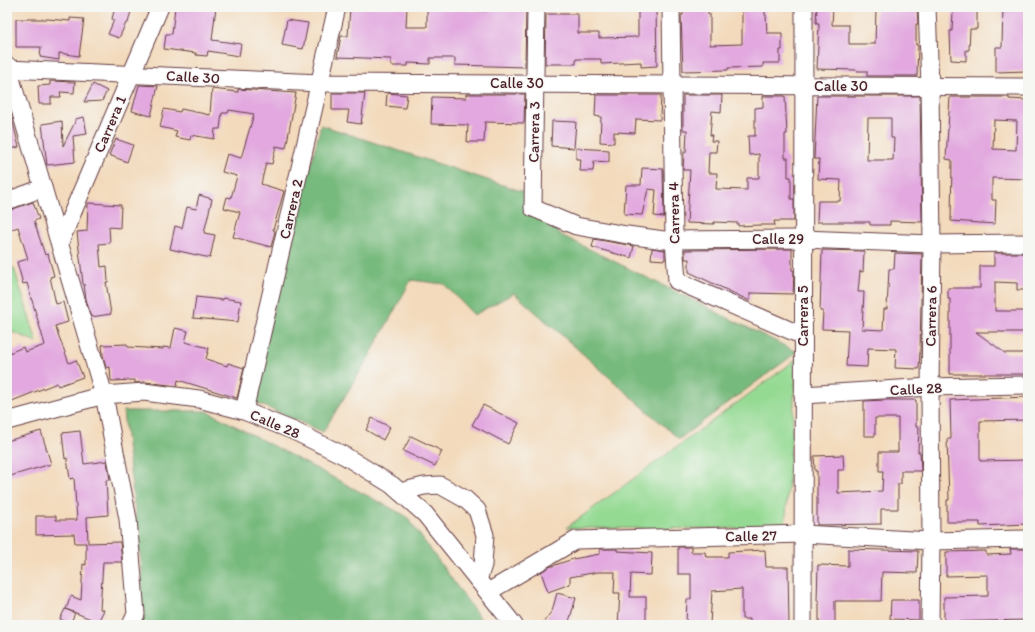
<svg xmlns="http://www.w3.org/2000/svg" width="1035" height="632" font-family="Itim,sans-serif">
	<rect width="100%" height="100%" fill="#f6f6f2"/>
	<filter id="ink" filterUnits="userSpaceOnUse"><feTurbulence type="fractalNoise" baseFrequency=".025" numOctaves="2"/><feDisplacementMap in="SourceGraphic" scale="8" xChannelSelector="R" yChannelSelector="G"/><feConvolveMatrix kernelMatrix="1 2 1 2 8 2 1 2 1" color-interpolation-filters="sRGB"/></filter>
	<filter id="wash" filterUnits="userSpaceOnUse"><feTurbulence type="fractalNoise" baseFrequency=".012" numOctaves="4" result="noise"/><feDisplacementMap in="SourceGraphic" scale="16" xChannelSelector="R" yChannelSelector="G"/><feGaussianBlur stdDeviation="0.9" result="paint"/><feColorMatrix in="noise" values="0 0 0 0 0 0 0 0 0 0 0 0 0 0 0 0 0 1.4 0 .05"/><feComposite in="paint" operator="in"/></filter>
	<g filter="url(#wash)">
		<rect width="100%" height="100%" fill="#f3dabc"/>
		<g fill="#94da93" stroke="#6f7c5f">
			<path d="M7 262 14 268 37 342 7 330Z"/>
			<path d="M797 359 785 529 566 528Z"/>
		</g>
		<g fill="#77ba7d" stroke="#606c54">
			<path d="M321 125 536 196 559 234 797 352 679 439 514 293 474 315 444 284 411 280 369 357 323 432 250 400Z"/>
			<path d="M123 411H207L406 516 485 625H138L142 570Z"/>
		</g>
		<g id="blocks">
			<g fill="#e2a8df" fill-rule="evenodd">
				<path d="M115 7H132L128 23H126L119 38 108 34 114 20 112 19Z"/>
				<path d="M175 7 198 8V7H216L212 40 241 44 239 56 208 51 207 56 196 55V53L164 49 166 34H172Z"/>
				<path d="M350 7H407L406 27H427V7H464V10L487 11V7H526L525 67 455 65V58H430V64L408 63V66H391V59L337 57 341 36H348Z"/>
				<path d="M638 7H656L657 66 641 67V62L601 64V59H576V64H545L546 14H578V33H599V38L638 37Z"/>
				<path d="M683 7H708V14H710V45L742 44V7H765V15H766L767 33H782V50H780V63H763V67L728 68V70L683 71 681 15H683Z"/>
				<path d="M817 7H833L832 25H849V44H875L876 9H883V7H917L918 24H916V45H918L917 76H867V71H857V70L817 69 819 23H816Z"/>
				<path d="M956 7H977V29H970L969 50H966V61L951 60 950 31H952L953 11H956Z"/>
				<path d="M1003 7H1028V71L996 72V47H1002Z"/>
				<path d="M70 18 84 19 79 56 59 53V60L40 57 41 47H16V19H48L70 21Z"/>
				<path d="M287 20 308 23 303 49 282 45Z"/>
				<path d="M50 81 75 82 74 93 60 92 61 97H51V104H39L38 86 50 85Z"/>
				<path d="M93 84 107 91 102 101 84 102Z"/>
				<path d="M139 85 158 86 151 116 132 111Z"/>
				<path d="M212 89 238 92V89L296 93 286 148 276 146 272 164 266 163 261 184 284 191 273 230 275 231 271 247 233 237 240 212 224 208 227 197 231 198 237 176 222 172 227 154 241 158 254 114 229 110 228 113H222L220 129H215L214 139 191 135 190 140 175 137 177 131 160 127 164 109 180 112 181 109 210 115Z"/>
				<path d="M332 93H365L361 124 347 122 349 110H332Z"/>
				<path d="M387 93 407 95 405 108 386 106Z"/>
				<path d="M466 94H525L524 123 485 122 484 142H467L468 125 431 124 432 97 466 98Z"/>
				<path d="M596 95H661L660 120 636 119 635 133 614 132V143L600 142 601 117 595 116Z"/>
				<path d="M683 95H722L721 112 712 111 710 135H712L711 141H717L716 152H709L708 173H717L716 189 747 190V178H759V154L749 155 748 136H755V108L763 107V96H785L787 134H785V158H788V177H791V199H794V221H774L775 225H759L738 226V223L714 222V224L687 223 690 170H683L684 152H686L687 130H683Z"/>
				<path d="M817 96H920L922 222 890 221V225H870V222H817L818 201H840L841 180 818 179 819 159H814ZM868 118H891V138H894L893 160H867Z"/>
				<path d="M950 97H1009V99L1028 100V179L992 178V200H996L995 224 951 221 952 160 946 159ZM994 120 1017 121 1016 150 993 149Z"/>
				<path d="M11 115 19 147 7 150V116Z"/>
				<path d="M84 117 87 134 73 136 75 162 47 165 42 124 62 121 63 146 75 122V119Z"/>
				<path d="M552 121 576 122 574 148 551 146Z"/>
				<path d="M116 139 133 145 127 162 109 155Z"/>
				<path d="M576 148 609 150V162L594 161 593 171H580L581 159H576Z"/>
				<path d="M642 168 663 169 664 217 654 216 656 190 648 189 642 215 624 214 626 185H641Z"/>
				<path d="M199 195 212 199 204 233 215 235 210 258 170 249 175 226 182 228 187 207 196 209Z"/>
				<path d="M33 202 39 219 34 221 45 255 48 254 54 276 50 277 56 304 63 302 68 322 55 326 69 363 76 360 83 377 58 386 57 383 7 403V354L23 347 25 352 45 345 27 283 23 284 17 262 28 259 18 227 7 231V211Z"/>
				<path d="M88 203 121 205 120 228 109 227 110 243 99 244 101 267 107 266 108 282H106L111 314 91 317 86 299 84 284H83L77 232 87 231Z"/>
				<path d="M594 239 634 246 631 258 592 247Z"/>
				<path d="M652 248 665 250V260L651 259Z"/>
				<path d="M792 249V270L794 271 793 294 750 293V301L689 272V259H685V250Z"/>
				<path d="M822 250 864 251 863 272 860 271 858 292H864L862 329 883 330 884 309H887L889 269H894L895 253 922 254 920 351 919 369 895 368 896 349 868 348 867 367 846 366 848 330 822 329 823 311H820Z"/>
				<path d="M994 253H1028V290H1017V283L995 282V311H1028V332H976L1005 353H1028V374H950V299H948V288H980V266H994Z"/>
				<path d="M196 297 223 300V298L241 301 238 322 193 318Z"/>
				<path d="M175 328 188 331 185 342 209 348 206 359 227 366 228 363 244 368 237 398 178 380 177 386 145 382 135 383V380L111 381 110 367 106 368 103 355 102 345 127 344 128 347 163 349V347L171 348Z"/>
				<path d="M1028 397V420L980 421V461L1028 460V524L980 526V522H947V500H949L947 439H951L950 400Z"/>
				<path d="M884 400H916V427H919L918 452H920L921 471H901V484H898V509H881V524L817 525V471H815L814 456 843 455 844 470H838V493L882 491 883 471H879V452H898V418H875V436H864V401Z"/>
				<path d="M483 405 519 423 508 444 472 425Z"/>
				<path d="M372 418 390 427 383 440 366 430Z"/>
				<path d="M41 431 51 464 7 477V441Z"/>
				<path d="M80 431 84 464 107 461 110 480H106L108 515 87 517 88 543 120 542 122 562H103L100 609 104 610 98 622 66 609 71 596 81 600 83 564 86 565V543H75L74 534 36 535V516H56V520H77L74 478 70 479 67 458 65 459 62 433Z"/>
				<path d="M411 436 442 451 435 466 403 451Z"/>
				<path d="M678 547H691V552H705L706 557H728V552L765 550 766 567H788L789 625H750V619H742V589L712 591 710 624H686L687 599H691V574H678Z"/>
				<path d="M600 549H617V551L652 553 651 575 631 574 630 597H646V625H618L620 593H614L615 572H598L570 577V584L548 592 541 572 549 567 573 559 600 554Z"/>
				<path d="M848 549 918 551 917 573 882 572 881 601H835V625H819V601H817L818 565 848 566Z"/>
				<path d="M1010 549H1028V620L944 622V597L988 596V575L946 576V552L986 551V555L1011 554Z"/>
				<path d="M557 593 576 598 568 625H541L552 611Z"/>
				<path d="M891 600H919V620L890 619Z"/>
				<path d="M65 609 75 613 70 624 60 619Z"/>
			</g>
		</g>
	</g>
	<g filter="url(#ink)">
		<use href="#blocks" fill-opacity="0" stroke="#633b41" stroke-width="1"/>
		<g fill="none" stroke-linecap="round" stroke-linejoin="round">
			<g stroke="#633b41" stroke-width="19">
				<g id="minor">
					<path d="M536 7 533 208 576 226 627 235 664 240 803 239 932 244 1028 243"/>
					<path d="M671 7 674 240 677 281 803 336"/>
					<path d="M927 7 930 86 932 244 930 387 931 541 930 625"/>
					<path d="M7 65 104 395 128 519 136 614 131 625"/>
					<path d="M7 69 320 83 1028 87"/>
					<path d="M7 201 43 188"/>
					<path d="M60 242 160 7"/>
					<path d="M803 395 930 387 1028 385"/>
					<path d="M244 411 337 7"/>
					<path d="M7 421 104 395 144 392 199 399 244 411 294 431 345 456 392 485 425 514 514 625"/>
					<path d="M400 492 424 486 440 485 465 499 477 510 485 535 483 565 478 580"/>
					<path d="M488 592 576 540 803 534 931 541 1028 539"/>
					<path d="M803 625 804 7"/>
				</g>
			</g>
			<use href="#minor" stroke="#fff" stroke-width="17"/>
		</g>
	</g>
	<g text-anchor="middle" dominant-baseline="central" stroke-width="3" stroke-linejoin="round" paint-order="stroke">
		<g font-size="15" fill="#4a1f2b" stroke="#f6f6f2">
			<text transform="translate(193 77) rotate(3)">Calle 30</text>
			<text x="517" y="83">Calle 30</text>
			<text x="841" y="86">Calle 30</text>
			<text transform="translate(110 124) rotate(-67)">Carrera 1</text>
			<text transform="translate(534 132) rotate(-89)">Carrera 3</text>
			<text transform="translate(291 209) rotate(-77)">Carrera 2</text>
			<text transform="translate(674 213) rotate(-91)">Carrera 4</text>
			<text x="778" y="239">Calle 29</text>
			<text transform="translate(803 316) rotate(-90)">Carrera 5</text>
			<text transform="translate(931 316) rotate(-89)">Carrera 6</text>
			<text transform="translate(916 389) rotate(-3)">Calle 28</text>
			<text transform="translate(275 424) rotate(23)">Calle 28</text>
			<text transform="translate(751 536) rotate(-1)">Calle 27</text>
		</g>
	</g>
	<rect width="1035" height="632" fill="none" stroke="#f6f6f2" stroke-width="24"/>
</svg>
